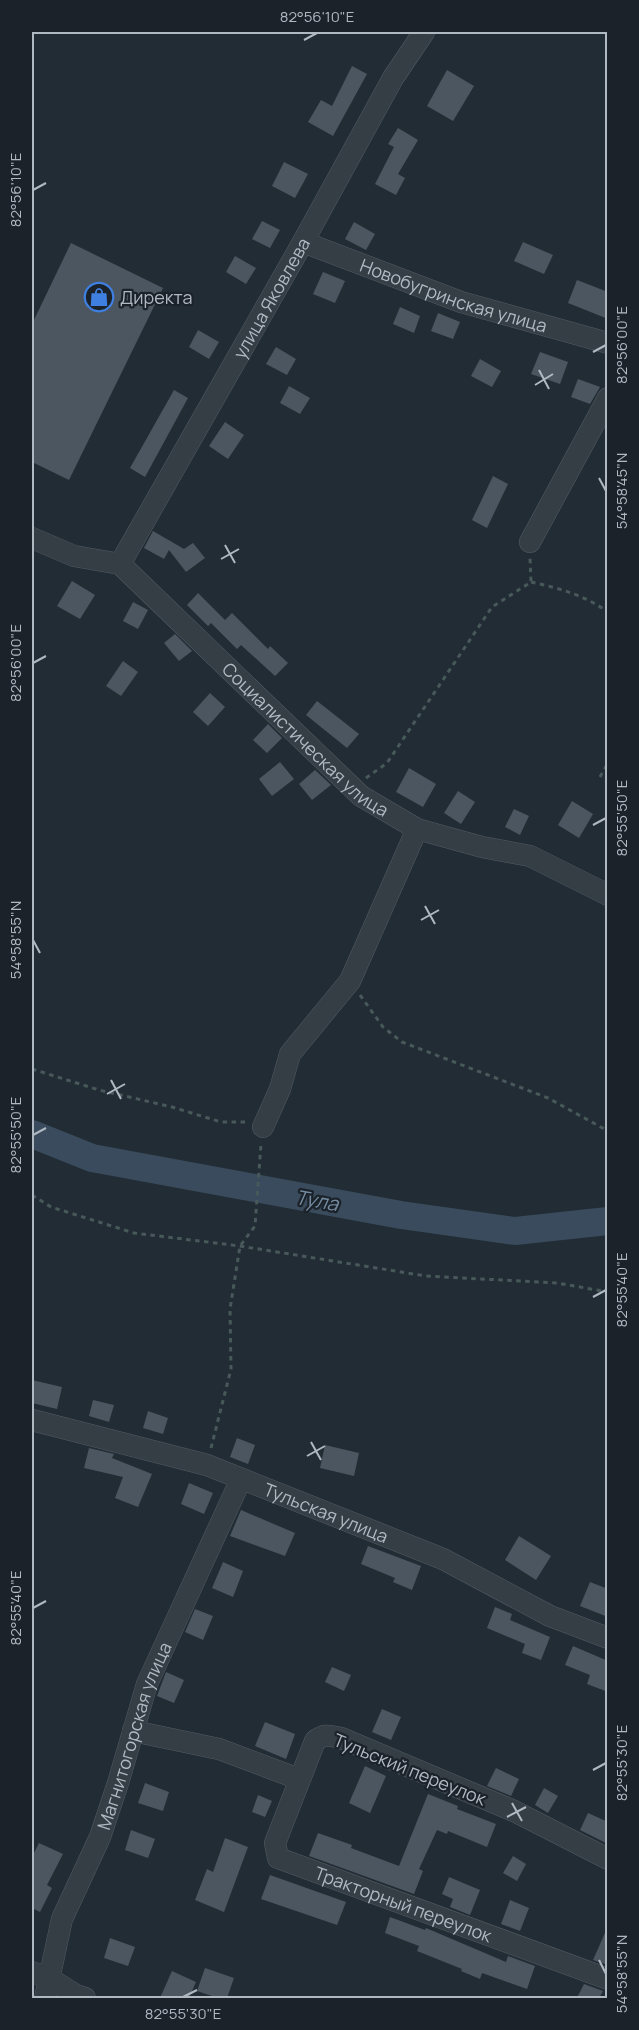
<svg xmlns="http://www.w3.org/2000/svg" width="639" height="2030" font-family="Manrope,sans-serif">
	<rect width="100%" height="100%" fill="#222c34"/>
	<g fill="none" stroke-linecap="round" stroke-linejoin="round">
		<path stroke="#394b5c" stroke-width="28" d="M32 1134 92 1158 401 1215 515 1231 608 1221"/>
	</g>
	<g fill="#4b5660">
		<path d="M352 66 367 74 333 136 308 122 321 100 332 106Z"/>
		<path d="M447 70 474 86 453 121 427 106Z"/>
		<path d="M398 128 418 140 398 174 405 178 396 195 375 184 394 147 388 144Z"/>
		<path d="M284 162 308 174 295 198 272 186Z"/>
		<path d="M262 221 280 230 270 248 252 239Z"/>
		<path d="M354 222 375 234 366 250 345 239Z"/>
		<path d="M523 242 553 255 544 274 514 261Z"/>
		<path d="M71 243 163 288 69 480 32 462V324Z"/>
		<path d="M235 256 256 268 246 284 226 272Z"/>
		<path d="M323 272 345 281 335 303 313 294Z"/>
		<path d="M577 280 608 292V319L568 303Z"/>
		<path d="M400 307 420 316 414 333 393 324Z"/>
		<path d="M438 313 460 322 453 339 431 331Z"/>
		<path d="M198 330 219 342 209 359 189 347Z"/>
		<path d="M276 347 296 359 287 375 266 364Z"/>
		<path d="M540 352 568 362 560 384 531 374Z"/>
		<path d="M480 359 501 371 492 387 471 376Z"/>
		<path d="M578 379 600 387 590 404 571 397Z"/>
		<path d="M289 386 310 398 300 414 280 403Z"/>
		<path d="M174 390 188 398 145 477 130 468Z"/>
		<path d="M225 422 244 435 228 459 209 446Z"/>
		<path d="M493 476 508 484 487 528 472 520Z"/>
		<path d="M153 531 184 549 193 543 205 558 186 572 169 550 164 559 144 548Z"/>
		<path d="M72 581 95 595 80 619 57 606Z"/>
		<path d="M198 593 225 620 232 613 268 649 270 646 288 663 275 676 241 645 237 649 211 623 208 626 187 605Z"/>
		<path d="M133 602 148 610 138 629 123 621Z"/>
		<path d="M175 634 192 651 179 661 164 643Z"/>
		<path d="M123 661 138 672 121 696 106 686Z"/>
		<path d="M210 693 225 707 208 726 193 712Z"/>
		<path d="M317 701 359 734 347 748 306 715Z"/>
		<path d="M268 724 282 738 267 753 253 740Z"/>
		<path d="M280 762 294 779 272 796 259 779Z"/>
		<path d="M409 768 436 784 423 807 396 792Z"/>
		<path d="M315 770 331 785 312 800 299 784Z"/>
		<path d="M458 791 475 802 461 824 444 813Z"/>
		<path d="M572 801 593 814 579 838 558 825Z"/>
		<path d="M514 809 529 816 520 835 505 827Z"/>
		<path d="M32 1380 62 1387 57 1409 32 1403Z"/>
		<path d="M93 1400 114 1405 109 1422 89 1416Z"/>
		<path d="M148 1411 168 1418 163 1434 143 1428Z"/>
		<path d="M237 1438 255 1445 248 1464 230 1457Z"/>
		<path d="M325 1445 359 1453 354 1476 320 1468Z"/>
		<path d="M89 1448 114 1454 112 1458 152 1474 138 1507 115 1498 123 1477 84 1468Z"/>
		<path d="M189 1483 213 1493 204 1514 181 1504Z"/>
		<path d="M241 1510 295 1533 285 1556 230 1536Z"/>
		<path d="M519 1536 551 1556 536 1580 505 1560Z"/>
		<path d="M368 1546 421 1566 412 1590 393 1582 395 1578 361 1564Z"/>
		<path d="M223 1562 243 1571 233 1597 212 1588Z"/>
		<path d="M590 1582 608 1589V1617L580 1606Z"/>
		<path d="M495 1607 512 1614 510 1620 550 1637 541 1660 522 1653 525 1644 487 1628Z"/>
		<path d="M195 1609 213 1616 203 1640 185 1632Z"/>
		<path d="M573 1646 608 1661V1692L587 1684 590 1675 565 1665Z"/>
		<path d="M332 1667 351 1675 344 1691 325 1682Z"/>
		<path d="M166 1672 184 1680 174 1703 157 1696Z"/>
		<path d="M382 1709 401 1717 391 1740 372 1732Z"/>
		<path d="M265 1722 295 1734 286 1759 255 1746Z"/>
		<path d="M365 1766 386 1776 370 1813 349 1803Z"/>
		<path d="M496 1768 519 1779 511 1796 487 1786Z"/>
		<path d="M145 1783 169 1792 163 1811 138 1803Z"/>
		<path d="M544 1788 558 1796 548 1813 535 1805Z"/>
		<path d="M428 1794 458 1806 457 1809 496 1824 487 1847 448 1831 447 1834 437 1830 419 1869 423 1871 414 1894 309 1856 318 1833 352 1845 351 1848 399 1866Z"/>
		<path d="M258 1795 272 1801 265 1817 252 1812Z"/>
		<path d="M588 1813 608 1822V1844L580 1830Z"/>
		<path d="M131 1830 155 1839 148 1858 125 1850Z"/>
		<path d="M225 1838 248 1847 224 1912 195 1900 207 1869 213 1872Z"/>
		<path d="M39 1843 63 1854 47 1885 52 1888 40 1912 32 1908V1857Z"/>
		<path d="M513 1856 526 1864 517 1881 503 1873Z"/>
		<path d="M270 1875 346 1902 337 1925 261 1899Z"/>
		<path d="M449 1877 480 1890 470 1915 450 1907 453 1899 442 1894Z"/>
		<path d="M510 1900 529 1908 520 1931 501 1924Z"/>
		<path d="M390 1917 425 1930 426 1928 506 1962 508 1956 535 1966 527 1989 482 1973 480 1979 461 1971 462 1969 417 1951 419 1946 385 1933Z"/>
		<path d="M608 1926V1965L593 1960Z"/>
		<path d="M110 1938 135 1947 128 1966 104 1958Z"/>
		<path d="M205 1968 234 1978 227 1998H218L197 1991Z"/>
		<path d="M172 1971 196 1982 189 1998H160Z"/>
		<path d="M584 1984 603 1991 599 1998H577Z"/>
	</g>
	<g fill="none" stroke-linecap="round" stroke-linejoin="round">
		<g stroke="#535b63" stroke-width="22">
			<g id="minor">
				<path id="s1" d="M303 242 461 302 608 343"/>
				<path id="s2" d="M32 538 74 556 120 564 361 796 417 829 482 847 530 856 608 895"/>
				<path d="M530 542 608 398"/>
				<path id="s3" d="M120 564 303 242 393 78 424 32"/>
				<path d="M263 1127 280 1089 290 1054 350 981 417 829"/>
				<path id="s4" d="M32 1420 207 1465 443 1559 550 1616 608 1638"/>
				<path d="M133 1731 219 1749 299 1779"/>
				<path id="s5" d="M608 1859 514 1811 341 1738C331 1736 324 1733 315 1741L275 1843 278 1858 608 1979"/>
				<path d="M32 1972 49 1978 76 1995 85 1998"/>
				<path id="s6" d="M45 1998 62 1919 100 1837 118 1783 147 1684 241 1479"/>
			</g>
		</g>
		<g stroke="#48595a" stroke-width="3" stroke-dasharray="4.5 4.5" stroke-linecap="butt">
			<path d="M531 582C559 588 584 595 608 612"/>
			<path d="M600 777 608 763"/>
			<path d="M366 778 387 763 492 607 531 582 530 558"/>
			<path d="M360 995 383 1027 402 1042 548 1098 608 1131"/>
			<path d="M32 1069 99 1090 172 1107 221 1122H247"/>
			<path d="M32 1195 51 1207 134 1233 240 1246 426 1276 557 1283 608 1292"/>
			<path d="M211 1448 231 1369 230 1309 240 1246 255 1226 261 1144"/>
		</g>
		<use href="#minor" stroke="#353d45" stroke-width="21"/>
	</g>
	<path fill="none" stroke="#b0b9c2" stroke-width="2" d="M304 40 317 33M33 190 46 183M593 352 606 345M539 370 549 389M535 385 553 374M599 478 606 491M225 545 235 563M221 559 239 549M33 663 46 656M593 825 606 818M425 906 435 924M421 920 439 910M33 940 40 953M111 1080 121 1099M107 1094 125 1084M33 1135 46 1128M593 1297 606 1290M311 1442 321 1460M307 1456 325 1446M33 1608 46 1601M593 1770 606 1763M512 1803 522 1821M507 1817 526 1807M599 1960 606 1974M183 1997 197 1990"/>
	<defs>
		<g id="shop-ring" transform="scale(1.5)"><circle r="9.5" fill="#1b222a" stroke="#3f7fe0" stroke-width="1.5"/><path d="M-5-2.5h2.3a2.7 3.5 0 0 1 5.4 0H5L5.5 6h-11ZM-1.5-2.5h3a1.5 2.3 0 0 0-3 0Z" fill="#3f7fe0"/></g>
	</defs>
	<g fill-rule="evenodd">
		<use href="#shop-ring" x="99" y="297"/>
	</g>
	<g text-anchor="middle" dominant-baseline="central" stroke-width="4.5" stroke-linejoin="round" paint-order="stroke">
		<g font-size="18" fill="#b0b9c2" stroke="#1b222a">
			<text stroke="none"><textPath href="#s1" startOffset="160">Новобугринская улица</textPath></text>
			<text stroke="none"><textPath href="#s3" startOffset="306">улица Яковлева</textPath></text>
			<text stroke="none"><textPath href="#s2" startOffset="348">Социалистическая улица</textPath></text>
			<text stroke="none"><textPath href="#s4" startOffset="309">Тульская улица</textPath></text>
			<text stroke="none"><textPath href="#s6" startOffset="278">Магнитогорская улица</textPath></text>
			<text transform="translate(410 1769) rotate(22)">Тульский переулок</text>
			<text stroke="none"><textPath href="#s5" startOffset="579">Тракторный переулок</textPath></text>
		</g>
		<g font-size="18" fill="#b0b9c2" stroke="#1b222a" text-anchor="start">
			<text x="120" y="297">Директа</text>
		</g>
		<g font-size="20" font-style="italic" fill="#748ca2" stroke="#1b222a">
			<text transform="translate(317 1200) rotate(10)">Тула</text>
		</g>
	</g>
	<rect width="639" height="2030" fill="none" stroke="#1b222a" stroke-width="66"/>
	<rect x="33" y="33" width="573" height="1964" fill="none" stroke="#b0b9c2" stroke-width="2"/>
	<g font-size="15" text-anchor="middle" fill="#b0b9c2">
		<text x="317" y="22">82°56'10"E</text>
		<text transform="translate(16 190) rotate(-90)" y="5">82°56'10"E</text>
		<text transform="translate(622 345) rotate(-90)" y="5">82°56'00"E</text>
		<text transform="translate(622 491) rotate(-90)" y="5">54°58'45"N</text>
		<text transform="translate(16 663) rotate(-90)" y="5">82°56'00"E</text>
		<text transform="translate(622 818) rotate(-90)" y="5">82°55'50"E</text>
		<text transform="translate(16 940) rotate(-90)" y="5">54°58'55"N</text>
		<text transform="translate(16 1135) rotate(-90)" y="5">82°55'50"E</text>
		<text transform="translate(622 1290) rotate(-90)" y="5">82°55'40"E</text>
		<text transform="translate(16 1608) rotate(-90)" y="5">82°55'40"E</text>
		<text transform="translate(622 1763) rotate(-90)" y="5">82°55'30"E</text>
		<text transform="translate(622 1974) rotate(-90)" y="5">54°58'55"N</text>
		<text x="183" y="2019">82°55'30"E</text>
	</g>
</svg>
